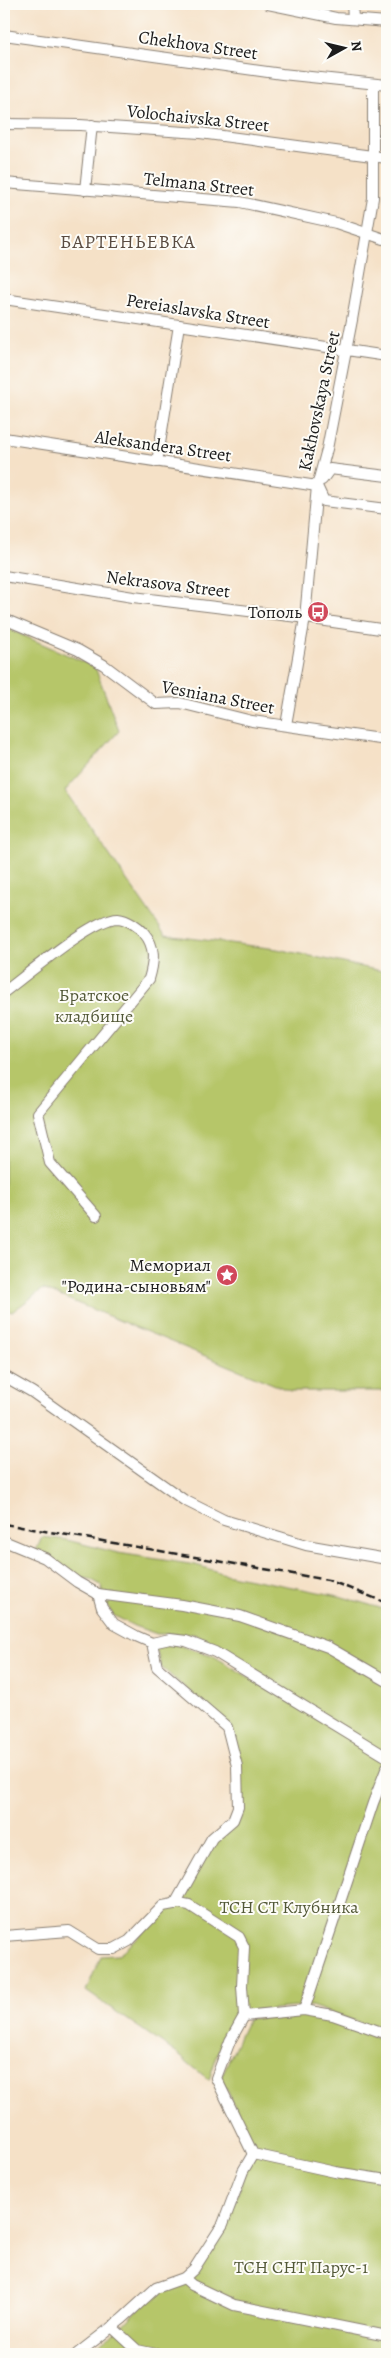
<svg xmlns="http://www.w3.org/2000/svg" width="391" height="2358" font-family="Alegreya,serif">
	<rect width="100%" height="100%" fill="#fdfcf7"/>
	<filter id="ink" filterUnits="userSpaceOnUse"><feTurbulence type="fractalNoise" baseFrequency=".02" numOctaves="2"/><feDisplacementMap in="SourceGraphic" scale="10" xChannelSelector="R" yChannelSelector="G"/><feConvolveMatrix kernelMatrix="1 2 1 2 8 2 1 2 1" color-interpolation-filters="sRGB"/></filter>
	<filter id="wash" filterUnits="userSpaceOnUse"><feTurbulence type="fractalNoise" baseFrequency=".0096" numOctaves="4" result="noise"/><feDisplacementMap in="SourceGraphic" scale="20" xChannelSelector="R" yChannelSelector="G"/><feGaussianBlur stdDeviation="1.12" result="paint"/><feColorMatrix in="noise" values="0 0 0 0 0 0 0 0 0 0 0 0 0 0 0 0 0 1.4 0 .05"/><feComposite in="paint" operator="in"/></filter>
	<g filter="url(#wash)">
		<rect width="100%" height="100%" fill="#f5e1c7"/>
		<g fill="#b6c669" stroke="#697142">
			<path d="M4 627 95 667 119 731 65 791 165 935 277 949 386 972 387 1391H290L43 1289 12 1312 4 1309Z"/>
			<path d="M42 1537 67 1540 118 1553 196 1565 225 1574 339 1596 387 1610V1755L283 1691 212 1642 194 1634H157L134 1626 113 1615 104 1600 101 1585 90 1579 76 1577 36 1551Z"/>
			<path d="M170 1643 212 1655 387 1761V2032L311 2006 248 2011 236 2015 222 2040 209 2080 176 2053 86 1991 101 1956 117 1955 133 1943 163 1911 181 1899 214 1842 241 1808 229 1726 161 1667 156 1648Z"/>
			<path d="M308 2013 387 2041V2354H85L121 2328 156 2290 192 2278 228 2221 254 2147 221 2077 248 2019Z"/>
		</g>
	</g>
	<g filter="url(#ink)">
		<g fill="none" stroke-linecap="round" stroke-linejoin="round">
			<g stroke="#887e72" stroke-width="12">
				<g id="street">
					<path d="M268 4 336 18 387 22"/>
					<path d="M352 4 353 18"/>
					<path d="M4 35 282 74 387 85"/>
					<path d="M4 124 80 125 200 133 387 158"/>
					<path d="M4 183 240 202 336 223 387 240"/>
					<path d="M85 190 92 125"/>
					<path d="M4 299 387 356"/>
					<path d="M4 438 317 486 324 501 387 509"/>
					<path d="M157 462 179 325"/>
					<path d="M322 480 330 469 387 476"/>
					<path d="M4 576 133 597 306 618 387 630"/>
					<path d="M4 619 78 650 104 665 156 704 180 703 252 721 387 740"/>
					<path d="M286 725 305 618 317 486 327 449 352 320 373 198V84"/>
					<path d="M4 992C27 975 93 918 118 918 128 919 139 927 144 933 156 947 154 962 149 979L38 1113 50 1163 96 1216"/>
					<path d="M4 1376 32 1392 184 1500 224 1520 306 1545 387 1559"/>
					<path d="M4 1541 45 1558 77 1582 98 1594 102 1608 114 1624 136 1636 152 1643 170 1639 186 1641 215 1652 387 1757"/>
					<path d="M98 1594 182 1605 240 1616 328 1647 387 1681"/>
					<path d="M152 1643 157 1667 227 1727 237 1766 238 1807 233 1820 212 1838 175 1904"/>
					<path d="M4 1936 69 1931 98 1949H114L129 1941 163 1906 179 1903 189 1905 239 1937 244 1947 242 1986 244 2016 304 2010 333 2015 387 2034"/>
					<path d="M304 2010 373 1803 387 1767"/>
					<path d="M244 2016 230 2041 216 2078 253 2154 335 2172 387 2180"/>
					<path d="M184 2278 192 2285 234 2305 387 2336"/>
					<path d="M112 2327 137 2350 156 2354"/>
					<path d="M77 2354 122 2319 156 2288 184 2278 194 2269 223 2224 243 2171 253 2154"/>
				</g>
			</g>
			<use href="#street" stroke="#fff" stroke-width="10"/>
			<path stroke="#1c1c1c" stroke-width="2.5" stroke-dasharray="8 4" stroke-linecap="butt" d="M4 1524 328 1580 387 1603"/>
		</g>
	</g>
	<defs>
		<g id="bus-disc" transform="scale(1.125)"><circle r="9.5" fill="#d1495b" stroke="#fdfcf7"/><path d="M-5-6H5V4H4V6H2V4H-2V6H-4V4H-5ZM-3.5-4V0h7V-4ZM-3.5 1.2v1.5H-2V1.2ZM2 1.2v1.5H3.5V1.2Z" fill="#fff"/></g>
		<g id="sight-disc" transform="scale(1.125)"><circle r="9.5" fill="#d1495b" stroke="#fdfcf7"/><path d="M0-6L1.8-2.2L6-1.7L2.9 1.2L3.7 5.4L0 3.3L-3.7 5.4L-2.9 1.2L-6-1.7L-1.8-2.2Z" fill="#fff"/></g>
	</defs>
	<g fill-rule="evenodd">
		<use href="#bus-disc" x="318" y="612"/>
		<use href="#sight-disc" x="227" y="1275"/>
	</g>
	<g text-anchor="middle" dominant-baseline="central" stroke-width="4" stroke-linejoin="round" paint-order="stroke">
		<g font-size="18" fill="#1c1c1c" stroke="#fdfcf7">
			<text transform="translate(198 45) rotate(8)">Chekhova Street</text>
			<text transform="translate(198 118) rotate(6)">Volochaivska Street</text>
			<text transform="translate(199 184) rotate(6)">Telmana Street</text>
			<text transform="translate(198 311) rotate(9)">Pereiaslavska Street</text>
			<text transform="translate(319 401) rotate(-78)">Kakhovskaya Street</text>
			<text transform="translate(163 446) rotate(8)">Aleksandera Street</text>
			<text transform="translate(168 584) rotate(7)">Nekrasova Street</text>
			<text transform="translate(218 697) rotate(11)">Vesniana Street</text>
		</g>
		<g font-size="18" fill="#1c1c1c" stroke="#fdfcf7" text-anchor="end">
			<text x="302" y="612">Тополь</text>
			<text x="211" y="1265">Мемориал<tspan x="211" dy="21">"Родина-сыновьям"</tspan></text>
		</g>
		<g font-size="18" fill="#525837" stroke="#fdfcf7">
			<text x="94" y="995">Братское<tspan x="94" dy="21">кладбище</tspan></text>
			<text x="289" y="1907">ТСН СТ Клубника</text>
			<text x="301" y="2267">ТСН СНТ Парус-1</text>
		</g>
		<g font-size="19" letter-spacing="1" fill="#5a4c41" stroke="#fdfcf7">
			<text x="128" y="242">БАРТЕНЬЕВКА</text>
		</g>
	</g>
	<rect width="391" height="2358" fill="none" stroke="#fdfcf7" stroke-width="20"/>
	<g transform="translate(344 48) rotate(82)" stroke="#fdfcf7" stroke-width="4" paint-order="stroke">
	<path d="M0-4L9 19L0 12L-9 19Z" fill="#1c1c1c"/>
	<text y="-8" font-size="14" font-weight="bold" text-anchor="middle" fill="#1c1c1c">N</text>
	</g>
</svg>
